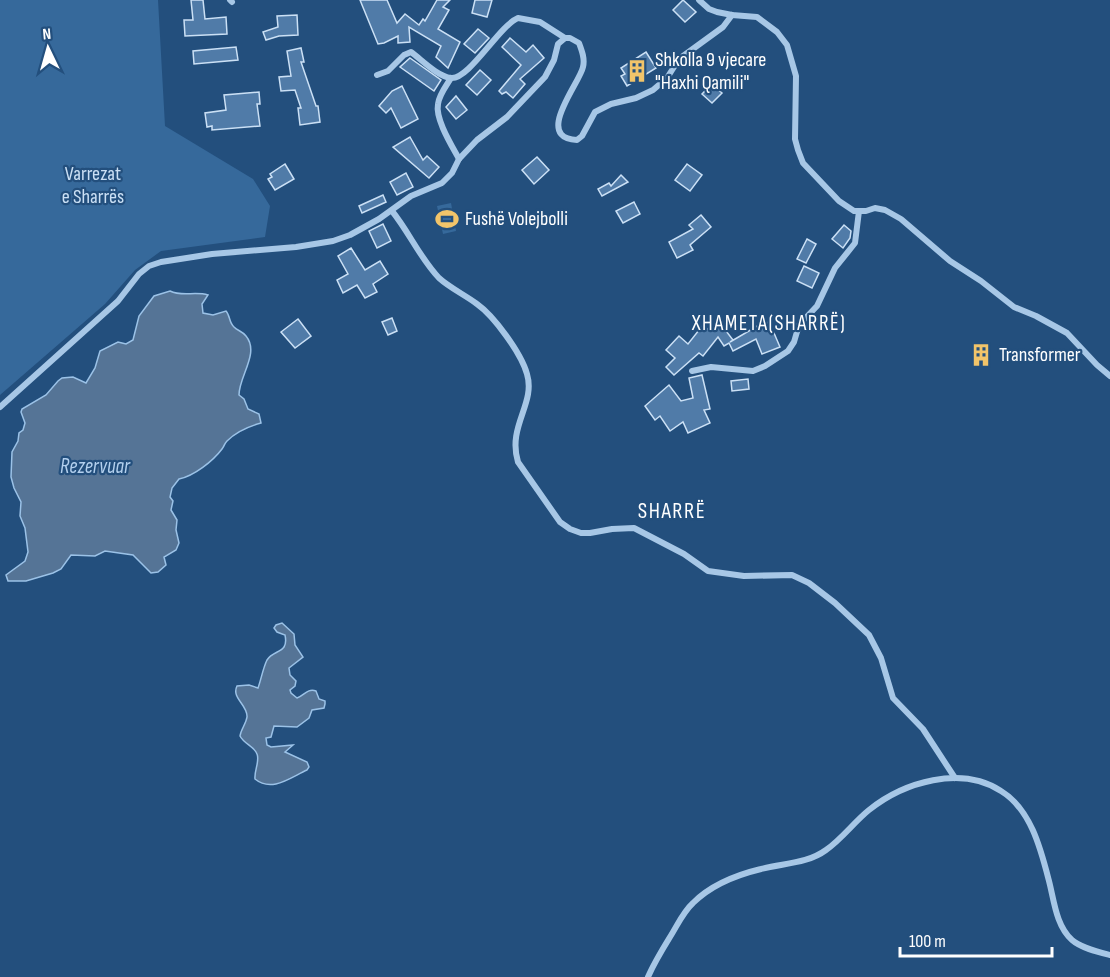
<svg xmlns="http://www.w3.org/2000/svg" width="1110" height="977" font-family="'Sofia Sans Condensed',sans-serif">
	<rect width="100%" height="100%" fill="#234f7d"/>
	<g fill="#36699b">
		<path d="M0 0H158L165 126 253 179 270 206 265 237 161 251 135 270 105 304 0 395Z"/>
		<path d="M451 203 456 231 443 234 437 206Z"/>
	</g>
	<g fill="#557496" stroke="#9bc2e7" stroke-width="1.5">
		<path d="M170 291C182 297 195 291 208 295L202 304 203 313 213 315 226 311C230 315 229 323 234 327 238 331 242 331 246 336 260 353 239 376 239 395L244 399 248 409 259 414 261 423C250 426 236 432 227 441 224 444 225 445 222 449 213 461 194 476 179 479L172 488 170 497 173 501 171 510 177 520 176 530 179 543 176 550 164 557 166 565 158 572 151 573 133 555 105 551 95 556 71 555 61 569 53 573 26 581H8L6 575 25 561 28 552 25 528 20 516 21 502 14 488 11 477 12 452 18 441 19 433 23 430 25 423 21 412 22 409 46 395 58 381 62 378 73 377 86 383 95 368 100 351 118 342 126 344 133 340 139 316 154 296Z"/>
		<path d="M282 623 294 634 295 645 303 657 289 668 290 675 296 681 295 686 290 690 291 693 297 698C304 696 307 688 316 691L319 699 325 701V704L324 708 312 710 309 718 297 727 274 726 271 737 266 738 267 745 271 747 293 745 285 752 307 762 309 767 307 770C291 777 272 793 255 779 254 771 260 761 257 754 255 747 244 744 240 736 241 729 246 724 247 717 248 705 231 698 237 686L249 685 258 688C261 680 263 668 267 660 274 649 289 654 285 635L277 632 274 628 276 625Z"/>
	</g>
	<g fill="#507ba8" stroke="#cbe0f5" stroke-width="1.5">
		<path d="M191 0H203L205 19 226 17 227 34 185 36 184 20H193Z"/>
		<path d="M360 0H387L397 23 405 14 419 25 423 19 425 21 437 0H450L443 7 449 10 438 29 460 42 448 68 436 57 441 46 409 27 410 42 398 43V36L384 43 378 44Z"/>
		<path d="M475 0H492L487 17 472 13Z"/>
		<path d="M683 0 696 12 685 22 673 10Z"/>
		<path d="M297 15 298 35 279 36 266 40 263 32 278 27 277 16Z"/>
		<path d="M478 29 489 38 475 53 464 44Z"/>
		<path d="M510 38 526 52 533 45 544 58 520 79 525 84 513 98 506 92 502 94 499 91 521 65 502 47Z"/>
		<path d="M236 47 238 60 194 64 193 51Z"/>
		<path d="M301 48 304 62H301L316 106H318L320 122 300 125 298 108H301L295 90 281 91 279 77 291 76 287 51Z"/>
		<path d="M646 52 656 68 627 86 621 76 625 74 621 68Z"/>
		<path d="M410 58 441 80 434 91 400 67Z"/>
		<path d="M480 70 491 80 477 95 466 85Z"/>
		<path d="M712 84 722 93 712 103 702 94Z"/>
		<path d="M402 86 418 119 401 128 391 108 386 113 379 106 392 91Z"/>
		<path d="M259 92 260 104H257L260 126 212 130V126L207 127 205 113 226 110 224 95Z"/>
		<path d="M456 96 467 110 456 119 446 107Z"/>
		<path d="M410 137 423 160 427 156 439 167 429 178 393 147Z"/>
		<path d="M537 157 549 170 534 184 522 170Z"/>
		<path d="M285 164 294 179 275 190 268 179 272 177 270 174Z"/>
		<path d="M687 164 702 175 690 191 675 180Z"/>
		<path d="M406 173 413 187 397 195 390 182Z"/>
		<path d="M621 175 628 182 602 196 598 189 609 183 611 186Z"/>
		<path d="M383 195 386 202 362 213 359 206Z"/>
		<path d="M634 202 640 214 623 223 616 211Z"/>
		<path d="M701 215 711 227 690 245 693 250 677 258 669 242 693 229 689 225Z"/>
		<path d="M383 224 391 241 377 248 369 231Z"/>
		<path d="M844 225 851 231 850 238 843 248 832 239Z"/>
		<path d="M807 239 816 244 806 263 797 259Z"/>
		<path d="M351 248 365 270 380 261 388 274 373 284 377 292 365 298 357 285 343 293 337 280 348 274 338 256Z"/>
		<path d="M804 266 819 273 812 288 797 281Z"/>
		<path d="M392 318 397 331 388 335 382 322Z"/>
		<path d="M298 319 311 336 295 348 281 332Z"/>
		<path d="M766 321 774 333 780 347 762 354 756 339 733 351 729 343 724 346 718 337 703 356 699 353 674 375 666 367 675 358 666 350 679 336 688 344 703 325 710 331 720 323 733 340 730 342Z"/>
		<path d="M702 375 710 409 704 410 710 423 688 433 683 422 670 431 660 416 655 420 645 406 669 385 681 401 693 398 689 378Z"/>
		<path d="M748 379 749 389 732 391 731 381Z"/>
	</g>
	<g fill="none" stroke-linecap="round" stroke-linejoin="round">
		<g stroke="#a7c7e6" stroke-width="6">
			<path d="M230 0 232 2"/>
			<path d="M699 0 709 9 717 12 732 15 757 17 777 32 787 45 796 76 795 139 798 150 803 163 839 201 854 211H866L875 208 885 210 901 219 950 261 981 281 1014 307 1036 316 1067 333 1097 365 1110 376"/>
			<path d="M377 75 388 71 404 55 411 52C422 60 437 76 451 78 469 80 499 26 518 18L540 22 565 38"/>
			<path d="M451 78C446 86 439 95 438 104 435 119 452 146 459 159"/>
			<path d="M392 211C409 232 420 258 439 278 450 288 465 295 477 304 494 316 521 353 527 374 536 404 507 426 518 462L560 522 570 529 581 533H590L612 529 634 528 684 554 708 571 744 576 792 575 809 583 835 603 869 635 881 658 893 698 923 729 955 778"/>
			<path d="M692 371 711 367 753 371 765 366 788 351 794 342 799 325 817 306 835 268 855 243 859 211"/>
			<path d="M0 407 118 301 139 274 149 266 161 262 212 254 296 247 333 241 350 235 379 219 411 196 442 183 452 173 459 159 477 140 507 117 545 77 554 60 558 44 565 38H570L579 43C582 51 585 59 583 67 580 83 533 138 577 140L582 136 595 112 611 104 636 98 653 90 667 78 679 59 723 27 732 15"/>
			<path d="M648 977C654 963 662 950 670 937 677 926 683 912 693 903 711 885 736 875 761 869 783 863 807 864 826 850 842 839 854 822 869 810 904 782 961 765 1001 791 1031 809 1041 850 1049 881 1054 900 1056 926 1072 940 1081 948 1098 952 1110 955"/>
		</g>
	</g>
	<defs>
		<g id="building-bare" transform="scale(1.8)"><path d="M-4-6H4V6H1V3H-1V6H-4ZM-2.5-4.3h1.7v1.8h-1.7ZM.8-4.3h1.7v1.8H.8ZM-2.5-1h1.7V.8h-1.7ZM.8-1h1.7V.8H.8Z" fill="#f1c46a" stroke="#234f7d" stroke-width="2.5" paint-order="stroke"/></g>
		<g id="stadium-bare" transform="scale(1.8)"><path d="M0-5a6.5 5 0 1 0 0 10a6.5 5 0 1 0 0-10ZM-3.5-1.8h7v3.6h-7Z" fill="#f1c46a" stroke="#234f7d" stroke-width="2.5" paint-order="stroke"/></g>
	</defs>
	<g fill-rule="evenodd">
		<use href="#building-bare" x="637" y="71"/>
		<use href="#stadium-bare" x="447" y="219"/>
		<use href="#building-bare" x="981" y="355"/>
	</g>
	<g text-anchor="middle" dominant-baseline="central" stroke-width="4.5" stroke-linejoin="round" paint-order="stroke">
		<g font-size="20" fill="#fff" stroke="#234f7d" text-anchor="start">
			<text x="655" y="60">Shkolla 9 vjecare<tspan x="655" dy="23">"Haxhi Qamili"</tspan></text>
			<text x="465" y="219">Fushë Volejbolli</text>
			<text x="999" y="355">Transformer</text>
		</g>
		<g font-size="20" fill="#cbe0f5" stroke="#234f7d">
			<text x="93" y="174">Varrezat<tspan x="93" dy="23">e Sharrës</tspan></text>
		</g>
		<g font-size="21" letter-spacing="1.5" fill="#fff" stroke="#234f7d">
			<text x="769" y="323">XHAMETA(SHARRË)</text>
		</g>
		<g font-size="21" font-style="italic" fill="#b3d0ee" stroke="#234f7d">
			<text x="95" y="466">Rezervuar</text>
		</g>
		<g font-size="22" letter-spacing="1.5" fill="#fff" stroke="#234f7d">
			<text x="672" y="511">SHARRË</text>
		</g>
	</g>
	<g transform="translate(48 48) rotate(355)" stroke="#234f7d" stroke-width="4.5" paint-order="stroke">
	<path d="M0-4.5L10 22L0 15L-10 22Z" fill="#ffffff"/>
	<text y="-9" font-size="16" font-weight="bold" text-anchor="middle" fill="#ffffff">N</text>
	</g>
	<path d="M900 947v9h152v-9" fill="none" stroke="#ffffff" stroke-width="3"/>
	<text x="909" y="947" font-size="18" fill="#ffffff" stroke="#234f7d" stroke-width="4.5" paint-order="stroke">100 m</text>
</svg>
